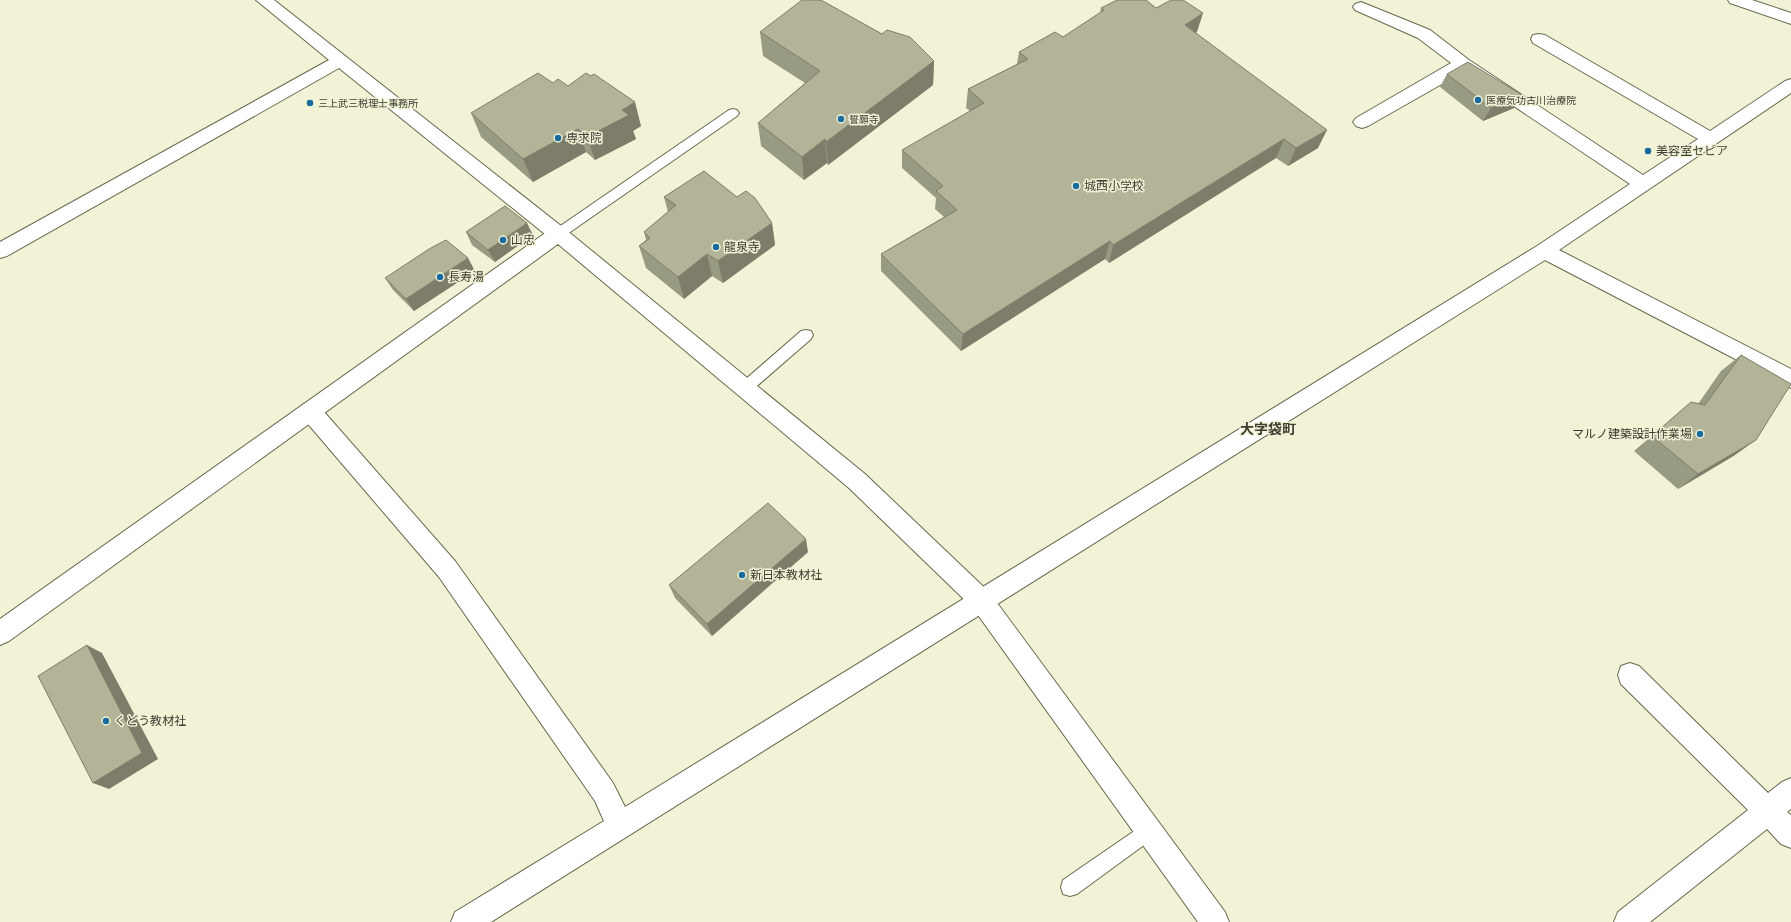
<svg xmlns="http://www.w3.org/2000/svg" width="1791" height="922" font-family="Roboto,'Noto Sans JP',sans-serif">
	<rect width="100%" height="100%" fill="#f2f3d6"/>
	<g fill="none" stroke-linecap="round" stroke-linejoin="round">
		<g stroke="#68684f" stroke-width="2">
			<g id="service">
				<path d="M733 109 737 110 739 113 737 116 563 237 558 239 553 237 552 234 553 231 729 110Z"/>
				<path d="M806 330 811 331 813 335 811 339 750 392 745 394 740 392 738 388 740 384 801 331Z"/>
				<path d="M1149 822 1155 825 1158 831 1155 837 1077 894 1070 896 1063 894 1061 887 1063 880 1143 825Z"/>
			</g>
		</g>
		<g stroke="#68684f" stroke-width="2">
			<g id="minor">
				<path d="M256 0H274L565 229 567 234 565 239 558 241 551 239 339 68 7 256 0 258V242L329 60Z"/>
				<path d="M1728 0H1752L1791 13V24L1730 3Z"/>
				<path d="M1361 2 1430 30 1469 60 1643 175 1698 139 1533 43 1531 39 1533 35 1539 34 1545 35 1710 131 1785 81 1791 79V93L1559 250 1791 369V388L1545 260 491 922H451L455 912 604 821 595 801 439 577 302 417 299 411 302 405 310 402 318 405 455 561 613 783 625 807 1537 246 1630 184 1463 72 1368 126 1362 128 1356 126 1353 122 1356 118 1451 63 1418 38 1355 10 1353 7 1355 4Z"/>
				<path d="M1630 663 1639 666 1768 793 1782 782 1791 778V809L1787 812 1791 815V848L1781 844 1767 829 1650 922H1614L1618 912 1748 810 1621 684 1618 675 1621 666Z"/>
			</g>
		</g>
		<g stroke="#68684f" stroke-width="2">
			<path id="tertiary" d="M558 227 565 229 865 474 989 592 1225 912 1229 922H1198L973 608 849 488 558 244 9 641 0 645V619L551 229Z"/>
		</g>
		<use href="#service" fill="#fff" fill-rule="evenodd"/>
		<use href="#minor" fill="#fff" fill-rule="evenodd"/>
		<use href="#tertiary" fill="#fff" fill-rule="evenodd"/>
	</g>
	<g fill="#999a82">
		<path d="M1101 8H1156L1197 32 1195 33 1318 148 1288 166 1276 158 1109 263 1105 259 961 351 881 271V254L944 217 935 209 936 198 902 168V150L970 111 966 108 968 89 1017 64 1019 52 1063 37 1100 13Z"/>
		<path d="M760 32 934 61 933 85 828 165 827 163 804 180 761 146 758 123 805 83 763 56Z"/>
		<path d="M1447 74 1522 95 1514 108 1483 121 1440 87Z"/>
		<path d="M568 86 641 126 633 131 636 139 595 160 586 152 533 182 481 137 471 113Z"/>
		<path d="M664 197H737L772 223 775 245 723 283 712 276 684 299 646 268 639 246 646 240 644 232 668 212Z"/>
		<path d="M466 232 533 235 495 262 472 245Z"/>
		<path d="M475 271 414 311 393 290 385 278Z"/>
		<path d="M1741 355 1735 455 1678 489 1634 451 1691 402 1698 404 1721 371Z"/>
		<path d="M808 552 712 636 675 598 669 585Z"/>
	</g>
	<g fill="#7d7d6a">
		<path d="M1203 13 1197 32 1179 44 1185 25Z"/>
		<path d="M934 61 933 85 828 165 826 142Z"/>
		<path d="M1522 95 1514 108 1483 121 1491 108Z"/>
		<path d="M635 102 641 126 633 131 636 139 595 160 587 137 622 110Z"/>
		<path d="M578 129 586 152 533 182 523 159Z"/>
		<path d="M1327 130 1318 148 1288 166 1296 148Z"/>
		<path d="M825 139 827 163 804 180 802 157Z"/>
		<path d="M1284 139 1276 158 1109 263 1113 245Z"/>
		<path d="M527 223 533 235 495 262 488 250Z"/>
		<path d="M772 223 775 245 723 283 718 261Z"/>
		<path d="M1110 241 1105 259 961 351 963 334Z"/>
		<path d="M707 254 712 276 684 299 678 277Z"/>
		<path d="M468 258 475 271 414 311 406 299Z"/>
		<path d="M1756 440 1735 455 1678 489 1698 474Z"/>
		<path d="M806 539 808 552 712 636 707 624Z"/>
		<path d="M87 645 102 653 158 759 109 789 93 783Z"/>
	</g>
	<g fill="#b2b397" stroke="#7d7d6a">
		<path d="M802 0H821L882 34 887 30 910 37 934 61 826 142 825 139 802 157 758 123 820 71 760 32Z"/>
		<path d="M1117 0H1146L1156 8 1171 0H1183L1203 13 1185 25 1327 130 1296 148 1284 139 1113 245 1110 241 963 334 881 254 957 210 936 191 943 186 902 150 984 103 968 89 1028 59 1019 52 1055 32 1063 37 1104 10 1101 8Z"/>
		<path d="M1468 62 1522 95 1491 108 1447 74Z"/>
		<path d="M538 73 553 83 558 79 568 86 586 73 591 76 594 74 635 102 622 110 629 115 587 137 578 129 523 159 471 113Z"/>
		<path d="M704 171 737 197 746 191 755 198 772 223 718 261 707 254 678 277 639 246 650 238 644 232 676 205 664 197Z"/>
		<path d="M505 206 527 223 488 250 466 232Z"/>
		<path d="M446 240 468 258 406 299 385 278 429 249Z"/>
		<path d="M1741 355 1791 384 1756 440 1698 474 1652 436 1691 402 1705 405Z"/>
		<path d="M768 503 806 539 707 624 669 585Z"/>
		<path d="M87 645 142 753 93 783 38 676Z"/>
	</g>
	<g fill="#186c9d" stroke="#f2f3d6" stroke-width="1.5">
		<circle cx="1478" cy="100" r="4"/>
		<circle cx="310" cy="103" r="4"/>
		<circle cx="841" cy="119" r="4"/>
		<circle cx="558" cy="138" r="4"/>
		<circle cx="1648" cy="151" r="4"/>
		<circle cx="1076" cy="186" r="4"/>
		<circle cx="503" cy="240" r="4"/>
		<circle cx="716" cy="247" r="4"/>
		<circle cx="440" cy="277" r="4"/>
		<circle cx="1700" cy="434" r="4"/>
		<circle cx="742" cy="575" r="4"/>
		<circle cx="106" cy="721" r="4"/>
	</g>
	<g text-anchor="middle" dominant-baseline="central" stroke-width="3" stroke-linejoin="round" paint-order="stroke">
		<g font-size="10" fill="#3d3d32" stroke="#f2f3d6" text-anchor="start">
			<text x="1486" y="100">医療気功古川治療院</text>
			<text x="318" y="103">三上武三税理士事務所</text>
			<text x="849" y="119">誓願寺</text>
		</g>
		<g font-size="12" fill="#3d3d32" stroke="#f2f3d6" text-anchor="start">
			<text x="566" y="138">専求院</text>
			<text x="1656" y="151">美容室セピア</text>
			<text x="1084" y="186">城西小学校</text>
			<text x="511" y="240">山忠</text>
			<text x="724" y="247">龍泉寺</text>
			<text x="448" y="277">長寿湯</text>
			<text x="1692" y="434" text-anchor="end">マルノ建築設計作業場</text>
			<text x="750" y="575">新日本教材社</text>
			<text x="114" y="721">くどう教材社</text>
		</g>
		<g font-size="14" font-weight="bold" fill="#3d3d32" stroke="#f2f3d6">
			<text x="1268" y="429">大字袋町</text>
		</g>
	</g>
</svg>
